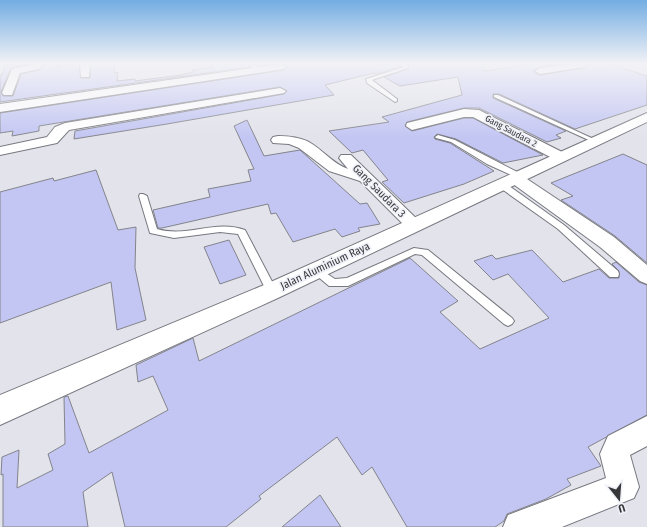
<svg xmlns="http://www.w3.org/2000/svg" width="647" height="527" font-family="'Fira Sans Condensed',sans-serif">
	<rect width="100%" height="100%" fill="#e2e3eb"/>
	<g fill="#c3c6f3" stroke="#83848b">
		<path d="M28 64 11 68 1 92 3 96H13L21 74 39 70 46 64H57L56 67 79 64 81 78H90L91 64H115L114 73 118 72 117 81 135 79V81L181 75 193 72 192 70 214 67 210 64H248L250 67 0 102V75H2L5 66Z"/>
		<path d="M284 64H399L401 66 377 74 374 73 325 85 334 95 167 124 74 139 75 131 284 94 287 91 280 87 39 126V131L12 136 13 131 0 133V113L284 70 287 67Z"/>
		<path d="M409 64H483L484 71 535 64H558L540 67 534 70V72L540 75 584 68 590 64H610L647 76V105L575 129 499 94H493V98L566 131 556 135 561 138 547 142 479 108H464L407 122 405 126 412 131 464 118H473L543 155 503 163 456 139 437 134 434 137 435 139 450 143 494 171 464 184 404 203 382 182 388 180 363 150 352 153 329 131 389 122 382 117 462 95 458 77 400 86 384 77 408 69Z"/>
		<path d="M247 120 264 156 300 150 360 204 367 203 380 224 358 228 360 231 342 237 335 229 293 242 276 213 271 214 268 204 162 228H158L153 210 210 197 208 189 251 181 248 170 254 169 234 126Z"/>
		<path d="M623 154 647 165V263L615 236 561 200 573 196 551 183Z"/>
		<path d="M96 170 118 230 136 227 135 268 146 320 117 330 111 282 0 323V192L53 178 54 181Z"/>
		<path d="M229 240 246 275 220 284 204 247Z"/>
		<path d="M532 250 563 282 599 269 609 278H619V271L612 264 616 262 639 282 647 285V415L588 447 601 466 567 479 571 485 546 499 507 514 504 521 495 527H407L372 467 362 475 337 437 259 496 261 499 226 527H125L112 472 83 492 88 527H3V474L1 475 2 457 19 450 17 488 53 470 48 454 65 444 64 397 68 396 89 453 168 410 153 376 138 382 136 365 193 338 199 361 410 258 458 301 440 312 480 349 549 318 508 274 493 280 474 261 492 255 496 259Z"/>
		<path d="M320 495 341 527H282Z"/>
	</g>
	<g fill="none" stroke-linecap="round" stroke-linejoin="round">
		<g stroke="#787980" stroke-width="2">
			<g id="lane">
				<path d="M249 64H254L260 70 255 71Z"/>
				<path d="M400 64H408V68L372 80 397 99V101L395 102 367 83 366 79 404 67Z"/>
				<path d="M494 95H498L598 141 593 142 494 97Z"/>
				<path d="M438 135 455 140 525 176 524 178H518L487 164 451 142 436 138 435 137Z"/>
				<path d="M499 183H505L564 225 618 271 619 274 618 277H610L558 229 499 187Z"/>
				<path d="M140 194H143L147 196 157 229C187 238 216 219 245 230L277 291 276 294H268L238 234 220 232 174 238 150 233 139 196Z"/>
				<path d="M414 248 428 250 512 318 514 321 512 324 508 326 504 324 422 255 415 254 348 286H329L310 270 315 266 335 279 347 278Z"/>
			</g>
		</g>
		<g stroke="#787980" stroke-width="2">
			<g id="street">
				<path d="M34 64H45L39 69 20 73 12 95H4L2 93 12 69Z"/>
				<path d="M80 64H90L89 77H81Z"/>
				<path d="M281 64 286 67 284 69 0 112V104Z"/>
				<path d="M567 64H589L584 67 540 74 535 71 540 68Z"/>
				<path d="M280 88 286 91 284 93 69 130 57 143 0 155V147L47 137 55 127 65 123Z"/>
				<path d="M464 109 479 110 566 154 568 157 566 160H556L473 117H464L412 130 406 126 407 123Z"/>
				<path d="M278 136C288 136 299 137 309 142 323 150 332 163 348 169L339 158 341 155H351L422 224 419 228 413 230 407 228 360 181 329 171 299 148 289 144 273 143 271 140 273 137Z"/>
				<path d="M515 173 521 175 614 237 647 265V284L640 281 600 247 509 181 507 178 509 175Z"/>
				<path d="M647 416V446L630 455 639 487 634 498 562 527H503L508 515 606 478 600 454 608 436Z"/>
			</g>
		</g>
		<g stroke="#787980" stroke-width="2">
			<path id="secondary" d="M647 113V122L280 297 0 425V395L264 285Z"/>
		</g>
		<use href="#lane" fill="#fff" fill-rule="evenodd"/>
		<use href="#street" fill="#fff" fill-rule="evenodd"/>
		<use href="#secondary" fill="#fff" fill-rule="evenodd"/>
	</g>
	<linearGradient id="sky" x2="0" y2="1"><stop stop-color="#73ade2"/><stop offset="0.46" stop-color="#f2f2f6"/><stop offset="1" stop-color="#f2f2f6" stop-opacity="0"/></linearGradient>
	<rect width="647" height="138" fill="url(#sky)"/>
	<g text-anchor="middle" dominant-baseline="central" stroke-width="3.5" stroke-linejoin="round" paint-order="stroke">
		<g font-size="9" fill="#37373a" stroke="#eff0f8">
			<text transform="translate(511 131) rotate(28)">Gang Saudara 2</text>
		</g>
		<g font-size="11" fill="#37373a" stroke="#eff0f8">
			<text transform="translate(379 191) rotate(45)">Gang Saudara 3</text>
			<text transform="translate(325 266) rotate(-25)">Jalan Aluminium Raya</text>
		</g>
	</g>
	<g transform="translate(619 499) rotate(163)" stroke="#eff0f8" stroke-width="3" paint-order="stroke">
	<path d="M0-3L7 15L0 10L-7 15Z" fill="#37373a"/>
	<text y="-6" font-size="11" font-weight="bold" text-anchor="middle" fill="#37373a">U</text>
	</g>
</svg>
